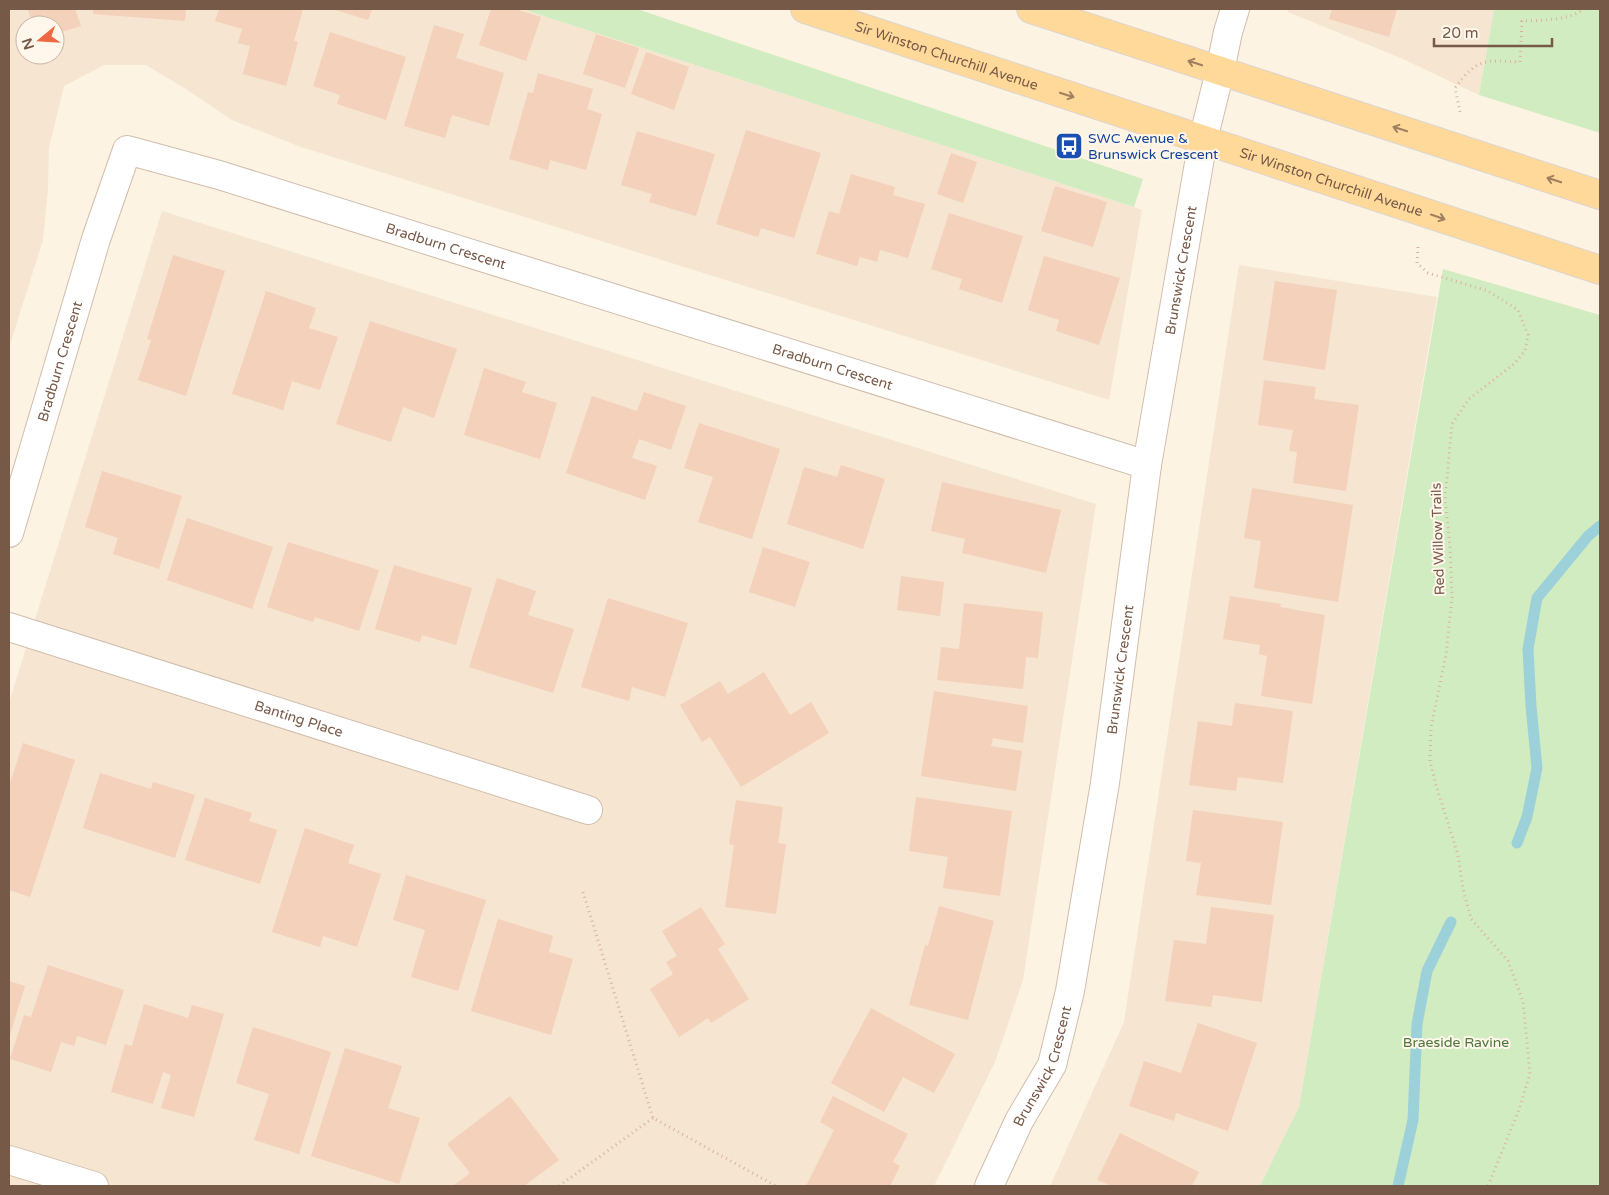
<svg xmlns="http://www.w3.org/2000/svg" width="1609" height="1195" font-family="'Varela Round',sans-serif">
	<rect width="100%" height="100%" fill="#fdf3e3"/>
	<g fill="#f5e5d1" fill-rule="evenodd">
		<path d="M9 9H522L1134 207 1142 210 1109 400 301 147 232 120 186 89 146 65H104L64 86 49 147 48 189 43 240 9 348ZM25 25H55V55H25Z"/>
		<path d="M1289 9H1494L1479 95 1403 59 1288 12Z"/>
		<path d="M162 211 1096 504 1023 980 995 1062 934 1186H9V703Z"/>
		<path d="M1239 265 1437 297 1299 1107 1260 1186H1050L1124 1022Z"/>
	</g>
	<g fill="#d2ecc1">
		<path d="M522 9H637L1143 179 1134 207Z"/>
		<path d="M1494 9H1600V133L1479 95Z"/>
		<path d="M1443 269 1600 315V1186H1260L1299 1107Z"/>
	</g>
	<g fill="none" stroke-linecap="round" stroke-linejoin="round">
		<g stroke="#9dd1da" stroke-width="11">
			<path d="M1517 843 1527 817 1537 768 1531 706 1528 649 1537 598 1588 536 1600 526"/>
			<path d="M1398 1186 1413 1120 1417 1024 1427 971 1451 922"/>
		</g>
	</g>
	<g fill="#f4d1ba">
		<path d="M28 9H75L81 26 55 34V25H32Z"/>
		<path d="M93 9H186L185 21 93 14Z"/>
		<path d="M219 9H303L294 41 298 42 286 86 243 74 250 46 238 43 242 29 215 21Z"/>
		<path d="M332 9H372L368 20Z"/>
		<path d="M491 9H515L541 17 526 61 479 45Z"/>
		<path d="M1332 9H1397L1389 37 1329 19Z"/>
		<path d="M434 25 464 34 456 58 504 73 489 126 452 115 445 138 404 126Z"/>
		<path d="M330 32 406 57 386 120 337 104 340 95 313 86Z"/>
		<path d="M596 34 639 48 625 88 583 74Z"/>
		<path d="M646 52 689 67 674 110 631 94Z"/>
		<path d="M538 73 593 89 587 109 602 114 586 170 550 160 548 170 509 159 528 92 533 93Z"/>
		<path d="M746 130 821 153 794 238 761 228 758 237 716 224Z"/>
		<path d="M637 131 715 154 696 216 649 202 652 194 621 185Z"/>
		<path d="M951 153 977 162 963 203 937 194Z"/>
		<path d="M851 174 895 187 893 195 925 204 908 258 880 250 877 262 860 257 857 266 816 254 829 211 839 214Z"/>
		<path d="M1055 186 1107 202 1093 247 1041 231Z"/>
		<path d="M949 213 1023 236 1002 303 959 289 962 279 931 269Z"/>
		<path d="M173 255 225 271 186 396 138 380 151 340 147 339Z"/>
		<path d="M1044 256 1120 278 1099 345 1056 331 1059 320 1028 310Z"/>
		<path d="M1275 281 1337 290 1325 370 1263 360Z"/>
		<path d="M266 291 316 308 309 328 338 337 320 390 292 381 283 410 232 394Z"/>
		<path d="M370 321 457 349 434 418 403 407 391 442 336 424Z"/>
		<path d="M484 368 526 382 522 392 557 403 540 459 464 435Z"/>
		<path d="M1264 380 1316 387 1314 399 1359 405 1346 491 1293 483 1297 452 1289 451 1293 430 1258 425Z"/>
		<path d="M644 392 686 406 671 450 639 439 632 458 657 466 645 500 566 473 592 396 637 411Z"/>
		<path d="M699 423 780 449 752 539 698 522 713 477 684 468Z"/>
		<path d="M841 465 885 479 863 549 787 524 804 467 837 477Z"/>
		<path d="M102 471 182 496 159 569 113 554 118 538 85 527Z"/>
		<path d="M942 482 1061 510 1046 573 962 553 965 539 931 531Z"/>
		<path d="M1252 488 1353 505 1338 602 1254 588 1261 541 1244 538Z"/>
		<path d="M187 518 273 547 252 609 167 580Z"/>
		<path d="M288 542 379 570 359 631 315 617 313 622 267 607Z"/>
		<path d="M763 547 810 562 795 607 749 592Z"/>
		<path d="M394 565 472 588 456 645 422 635 420 642 375 629Z"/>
		<path d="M901 576 944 582 940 616 897 610Z"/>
		<path d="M497 578 536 591 528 615 574 629 553 693 469 667Z"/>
		<path d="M1230 596 1281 604 1280 607 1325 615 1312 704 1261 696 1267 656 1259 654 1260 645 1223 639Z"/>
		<path d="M608 598 688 623 665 697 632 687 629 701 581 687Z"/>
		<path d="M964 603 1043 612 1038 658 1026 657 1023 689 937 680 941 647 959 649Z"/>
		<path d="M764 672 790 715 811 702 829 733 741 787 710 737 702 742 680 705 720 681 728 694Z"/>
		<path d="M934 691 1028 706 1023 743 993 738 991 746 1022 751 1016 791 921 776Z"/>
		<path d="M1235 703 1293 711 1283 783 1238 777 1236 791 1189 785 1198 721 1232 726Z"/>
		<path d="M23 743 75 760 30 897 9 890V786Z"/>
		<path d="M100 773 151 789 153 782 195 795 175 858 83 828Z"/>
		<path d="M916 797 1012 811 1000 896 943 888 948 857 909 851Z"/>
		<path d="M205 798 252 813 249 821 277 830 260 884 185 860Z"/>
		<path d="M736 800 783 807 778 843 786 844 776 914 725 907 734 845 729 844Z"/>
		<path d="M1193 810 1283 822 1271 905 1196 895 1201 863 1186 861Z"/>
		<path d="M305 828 354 845 348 863 381 874 357 947 323 936 320 947 272 932Z"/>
		<path d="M406 875 486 900 458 991 411 977 425 930 393 920Z"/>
		<path d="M939 906 994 921 968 1020 909 1005 925 945 928 946Z"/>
		<path d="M701 907 725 944 718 949 749 999 711 1023 708 1018 679 1037 650 989 673 974 666 962 677 956 662 931Z"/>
		<path d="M1211 907 1274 915 1262 1002 1213 995 1211 1007 1165 1001 1174 940 1206 944Z"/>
		<path d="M498 919 553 936 549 952 573 959 551 1035 471 1011Z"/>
		<path d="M48 965 124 990 106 1045 77 1036 74 1046 61 1042 51 1072 10 1059 24 1015 31 1017Z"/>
		<path d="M9 981 25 986 9 1038Z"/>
		<path d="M144 1004 188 1018 192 1005 224 1014 194 1117 161 1108 171 1075 163 1072 153 1104 111 1092 125 1044 132 1046Z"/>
		<path d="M871 1008 955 1054 934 1093 903 1077 884 1112 831 1083Z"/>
		<path d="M1198 1023 1257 1043 1228 1131 1176 1113 1174 1121 1129 1106 1144 1061 1181 1073Z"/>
		<path d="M253 1027 331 1052 299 1154 254 1140 269 1094 236 1083Z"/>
		<path d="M345 1048 402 1066 388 1108 420 1118 399 1184 311 1156Z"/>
		<path d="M510 1096 559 1160 524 1186H453L470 1173 447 1144Z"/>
		<path d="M833 1096 908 1134 893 1162 900 1166 890 1186H806L834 1130 820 1122Z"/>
		<path d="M1120 1133 1199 1172 1192 1186H1108L1109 1185 1097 1180Z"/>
	</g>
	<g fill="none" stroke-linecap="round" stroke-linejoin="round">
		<g stroke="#d1bdac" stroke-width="30">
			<g id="minor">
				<path id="s1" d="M9 533 96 239 127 150 219 175 1147 465"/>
				<path id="s2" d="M9 627 588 810"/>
				<path d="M9 1160 94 1186"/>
				<path id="s3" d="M989 1186 1019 1121 1052 1065 1070 991 1105 783 1147 465 1203 140 1220 71 1228 32 1235 9"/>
			</g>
		</g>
		<g stroke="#dcd4cf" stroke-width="30">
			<g id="major">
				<path id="s4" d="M805 9 1600 270"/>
				<path d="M1031 9 1600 195"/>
			</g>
		</g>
		<g stroke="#d9b49d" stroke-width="3" stroke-dasharray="1 4" stroke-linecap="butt">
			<path d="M1460 112 1455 88C1477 58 1485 60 1520 62L1522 21C1543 20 1567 21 1584 9"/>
			<path d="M1418 247 1417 263 1428 273 1488 291 1518 310 1528 335 1525 351 1514 364 1469 399 1452 424 1445 499 1450 546 1452 597 1446 655 1431 727 1430 761 1436 785 1458 855 1463 889 1471 919 1508 961 1523 1001 1530 1074 1518 1112 1488 1186"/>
			<path d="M583 892 653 1118 776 1186"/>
			<path d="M559 1186 653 1118"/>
		</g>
		<use href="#minor" stroke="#fff" stroke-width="28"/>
		<use href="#major" stroke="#ffd999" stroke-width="28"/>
	</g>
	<defs><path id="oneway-shaft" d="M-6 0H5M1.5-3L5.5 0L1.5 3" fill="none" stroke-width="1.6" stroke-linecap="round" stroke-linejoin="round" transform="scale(1.25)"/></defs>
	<g stroke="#a07f60">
		<use href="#oneway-shaft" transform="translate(1195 63) rotate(-162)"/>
		<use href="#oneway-shaft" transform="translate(1067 95) rotate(18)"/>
		<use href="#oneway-shaft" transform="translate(1400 129) rotate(-162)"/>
		<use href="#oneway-shaft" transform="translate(1554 180) rotate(-162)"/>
		<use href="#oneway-shaft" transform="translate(1438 217) rotate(19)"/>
	</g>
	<defs>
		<g id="bus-square" transform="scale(1.4375)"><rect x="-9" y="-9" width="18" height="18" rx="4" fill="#1a4fb4" stroke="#fff7eb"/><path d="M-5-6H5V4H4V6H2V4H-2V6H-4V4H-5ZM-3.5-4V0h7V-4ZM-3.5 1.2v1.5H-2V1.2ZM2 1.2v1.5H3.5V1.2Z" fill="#fff"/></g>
	</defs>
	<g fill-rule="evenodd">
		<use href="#bus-square" x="1069" y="146"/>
	</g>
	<g text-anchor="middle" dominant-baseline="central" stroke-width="4" stroke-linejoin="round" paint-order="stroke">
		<g font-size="14" fill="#775948" stroke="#fff7eb">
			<text stroke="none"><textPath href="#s4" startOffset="149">Sir Winston Churchill Avenue</textPath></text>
			<text stroke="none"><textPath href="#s4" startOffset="554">Sir Winston Churchill Avenue</textPath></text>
			<text stroke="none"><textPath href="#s1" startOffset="734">Bradburn Crescent</textPath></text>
			<text stroke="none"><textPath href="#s3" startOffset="942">Brunswick Crescent</textPath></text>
			<text stroke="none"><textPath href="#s1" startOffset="179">Bradburn Crescent</textPath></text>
			<text stroke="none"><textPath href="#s1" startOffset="1139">Bradburn Crescent</textPath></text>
			<text transform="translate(1438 539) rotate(-92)">Red Willow Trails</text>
			<text stroke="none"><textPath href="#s3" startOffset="538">Brunswick Crescent</textPath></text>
			<text stroke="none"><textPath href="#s2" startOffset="304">Banting Place</textPath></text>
			<text stroke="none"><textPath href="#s3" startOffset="132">Brunswick Crescent</textPath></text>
		</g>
		<g font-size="14" fill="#164399" stroke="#fff7eb" text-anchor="start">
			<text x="1088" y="138">SWC Avenue &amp;<tspan x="1088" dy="16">Brunswick Crescent</tspan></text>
		</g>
		<g font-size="14" fill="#4e783c" stroke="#fff7eb">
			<text x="1456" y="1042">Braeside Ravine</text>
		</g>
	</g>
	<rect width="1609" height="1195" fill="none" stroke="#775948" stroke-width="20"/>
	<g transform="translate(40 40) rotate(252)"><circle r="24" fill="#fff7eb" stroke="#c9b8aa"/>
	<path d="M0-4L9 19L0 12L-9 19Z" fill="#ee6842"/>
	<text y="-8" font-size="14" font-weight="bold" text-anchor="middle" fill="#775948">N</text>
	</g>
	<path d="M1434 38v8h118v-8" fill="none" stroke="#775948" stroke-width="2.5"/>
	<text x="1442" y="38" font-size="15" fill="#775948" stroke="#fff7eb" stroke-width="4" paint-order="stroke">20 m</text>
</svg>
